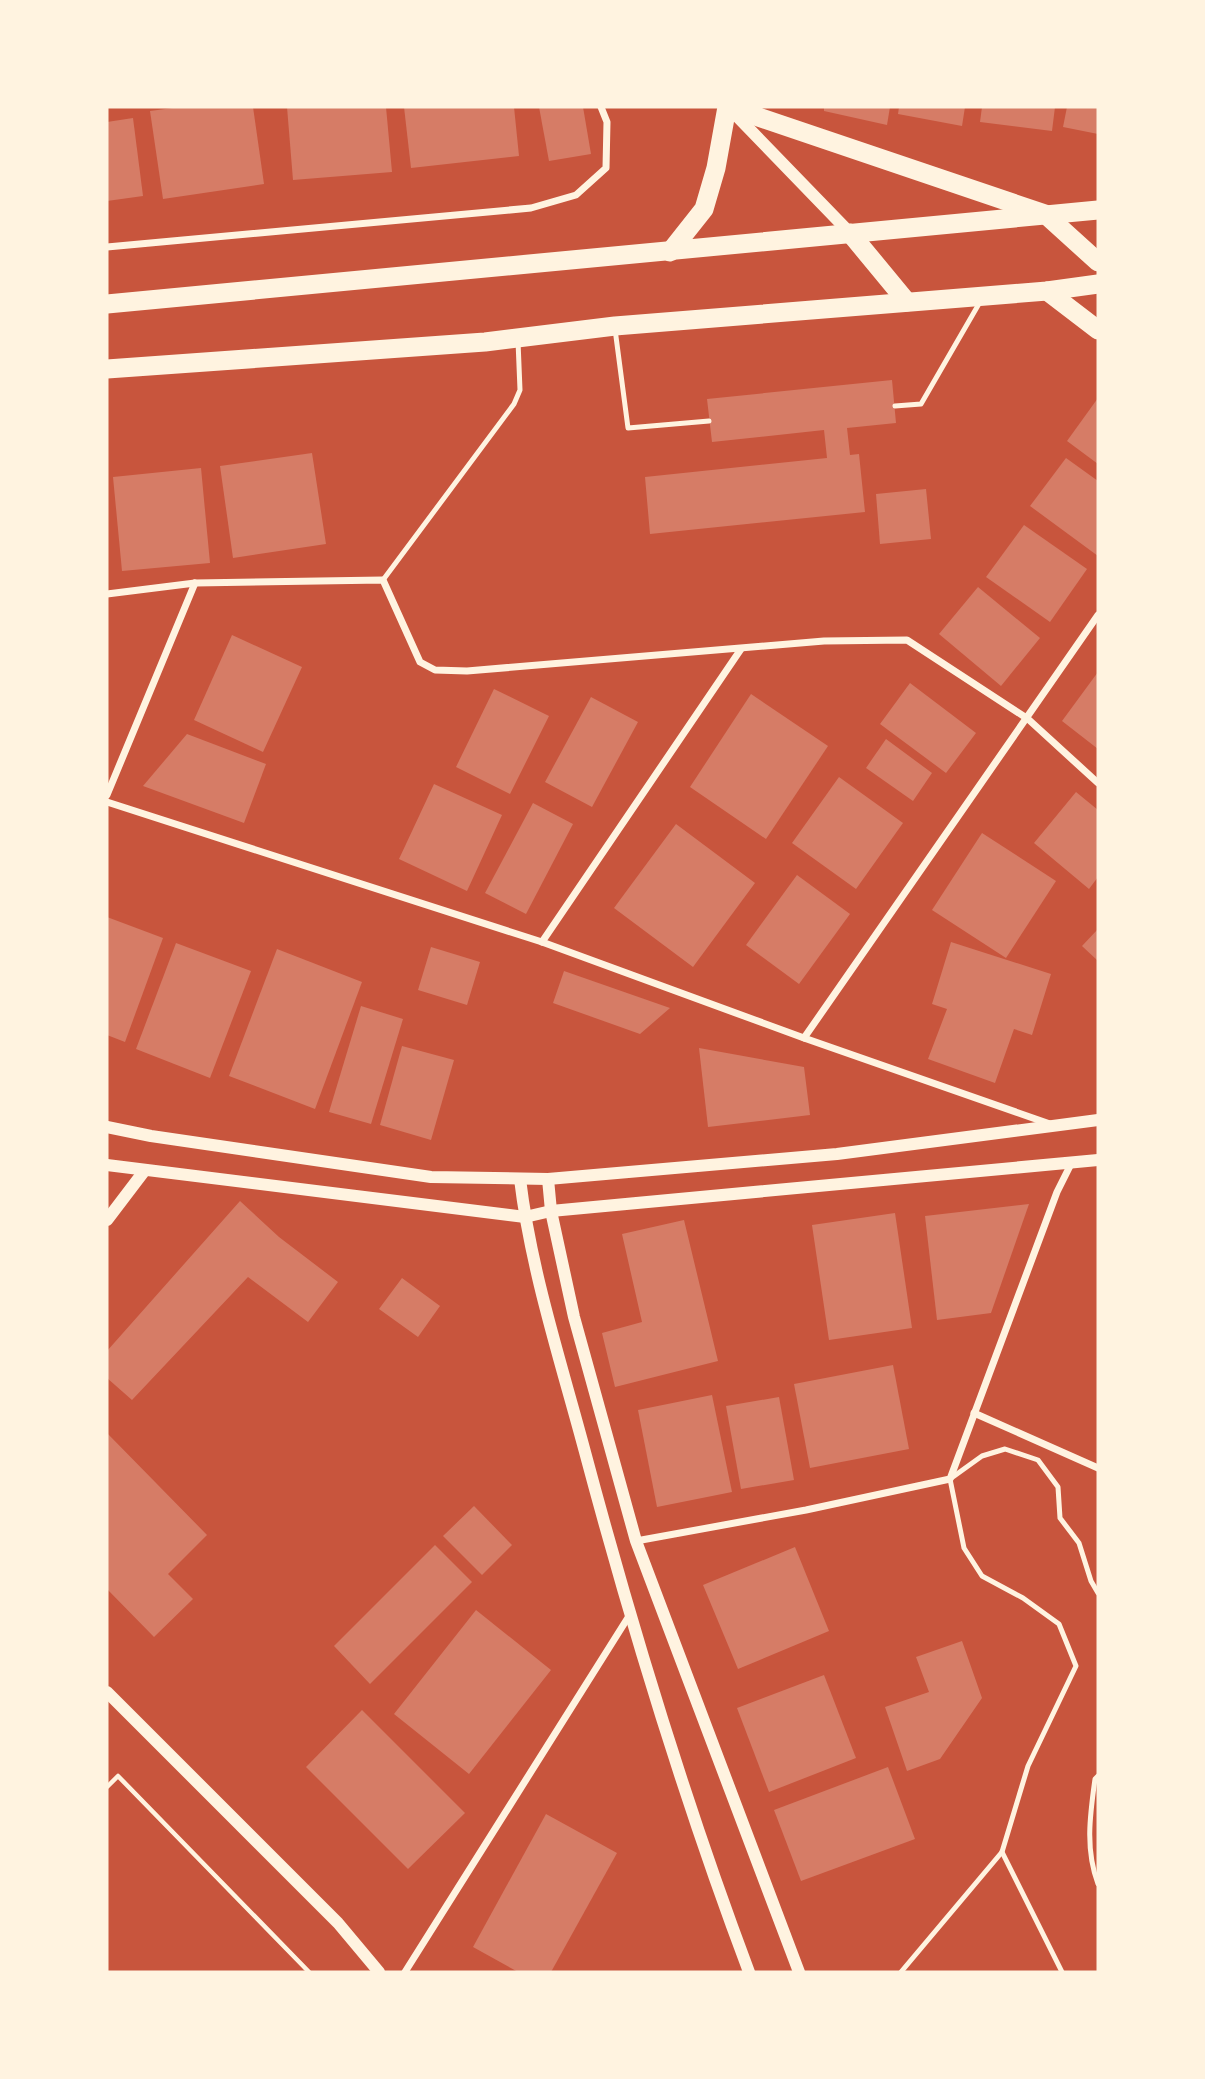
<svg xmlns="http://www.w3.org/2000/svg" width="1205" height="2079" font-family="Overpass,sans-serif">
	<rect width="100%" height="100%" fill="#c8553d"/>
	<g fill="#d67c66">
		<path d="M180 107H253L264 184 163 199 150 111Z"/>
		<path d="M287 107H386L392 172 293 180Z"/>
		<path d="M404 107H514L519 156 411 168Z"/>
		<path d="M539 107H583L591 154 549 161Z"/>
		<path d="M824 107H890L887 125 824 111Z"/>
		<path d="M899 107H965L962 126 898 114Z"/>
		<path d="M982 107H1055L1052 131 980 122Z"/>
		<path d="M1067 107H1098V134L1063 127Z"/>
		<path d="M133 118 143 196 107 201V122Z"/>
		<path d="M892 380 896 423 847 428 850 455 859 454 865 512 650 534 645 477 827 458 824 430 712 442 707 399Z"/>
		<path d="M1098 398V464L1067 441Z"/>
		<path d="M312 453 326 544 233 558 220 466Z"/>
		<path d="M1066 458 1098 481V556L1030 506Z"/>
		<path d="M201 468 210 563 122 571 113 477Z"/>
		<path d="M926 489 931 539 880 544 876 494Z"/>
		<path d="M1024 525 1087 569 1050 622 986 577Z"/>
		<path d="M978 587 1040 638 1001 686 939 634Z"/>
		<path d="M232 635 302 667 263 752 194 720Z"/>
		<path d="M1098 672V749L1062 721Z"/>
		<path d="M910 683 976 733 946 773 880 724Z"/>
		<path d="M494 689 549 716 510 794 456 767Z"/>
		<path d="M751 694 828 746 766 839 690 787Z"/>
		<path d="M591 697 638 722 592 807 545 782Z"/>
		<path d="M187 734 266 764 244 823 143 786Z"/>
		<path d="M886 739 932 773 913 801 866 768Z"/>
		<path d="M839 777 903 823 856 889 792 843Z"/>
		<path d="M434 784 502 815 467 891 399 859Z"/>
		<path d="M1076 792 1098 810V877L1089 889 1034 843Z"/>
		<path d="M533 803 573 824 526 914 485 893Z"/>
		<path d="M676 824 755 883 693 967 614 908Z"/>
		<path d="M982 833 1056 881 1006 958 932 910Z"/>
		<path d="M797 875 850 914 799 984 746 945Z"/>
		<path d="M107 917 163 938 125 1042 107 1035Z"/>
		<path d="M1098 929V961L1082 946Z"/>
		<path d="M951 942 1051 974 1032 1035 1014 1029 995 1083 928 1059 947 1009 932 1004Z"/>
		<path d="M176 943 251 971 210 1078 136 1049Z"/>
		<path d="M431 947 480 962 467 1005 418 990Z"/>
		<path d="M277 949 362 982 315 1109 229 1076Z"/>
		<path d="M564 971 670 1008 640 1034 553 1003Z"/>
		<path d="M361 1006 403 1019 371 1124 329 1112Z"/>
		<path d="M402 1046 454 1060 431 1140 380 1125Z"/>
		<path d="M699 1048 804 1067 810 1115 708 1127Z"/>
		<path d="M240 1201 279 1237 338 1282 308 1322 248 1277 132 1400 107 1378V1351Z"/>
		<path d="M1029 1204 991 1313 937 1320 925 1216Z"/>
		<path d="M895 1213 912 1328 829 1340 812 1225Z"/>
		<path d="M684 1220 718 1361 615 1387 602 1333 642 1322 622 1234Z"/>
		<path d="M402 1278 440 1306 418 1337 379 1309Z"/>
		<path d="M893 1365 909 1449 810 1468 794 1384Z"/>
		<path d="M712 1395 732 1492 657 1507 638 1410Z"/>
		<path d="M779 1397 794 1480 741 1489 726 1406Z"/>
		<path d="M107 1433 207 1535 168 1574 193 1599 154 1637 107 1589Z"/>
		<path d="M474 1506 512 1545 482 1575 443 1536Z"/>
		<path d="M435 1545 472 1582 370 1684 334 1646Z"/>
		<path d="M795 1547 829 1631 738 1669 703 1585Z"/>
		<path d="M476 1610 551 1670 469 1774 394 1714Z"/>
		<path d="M962 1641 982 1698 940 1759 907 1771 885 1707 929 1692 916 1657Z"/>
		<path d="M824 1675 856 1758 769 1792 737 1708Z"/>
		<path d="M362 1710 465 1813 408 1869 306 1767Z"/>
		<path d="M888 1767 915 1839 801 1881 774 1810Z"/>
		<path d="M546 1814 617 1853 551 1972H518L473 1947Z"/>
	</g>
	<g fill="none" stroke-linecap="round" stroke-linejoin="round">
		<path stroke="#fff3e0" stroke-width="4.5" d="M107 1787 118 1776 309 1972"/>
		<g stroke="#fff3e0" stroke-width="5">
			<path d="M615 329 628 428 709 421"/>
			<path d="M895 406 921 404 980 302"/>
			<path d="M383 580 514 404 520 390 518 341"/>
			<path d="M1098 1776 1095 1779C1090 1815 1085 1849 1098 1884"/>
			<path d="M1002 1852 1062 1972"/>
			<path d="M901 1972 1002 1852 1028 1766 1076 1666 1059 1624 1023 1598 982 1576 964 1548 950 1479 982 1456 1005 1449 1038 1460 1058 1487 1060 1518 1079 1543 1091 1581 1098 1593"/>
		</g>
		<g stroke="#fff3e0" stroke-width="7">
			<path d="M107 247 531 208 576 195 606 168 607 122 601 107"/>
			<path d="M107 594 195 583 383 580 420 662 435 670 467 671 824 641 907 640 1028 719 1098 783"/>
			<path d="M107 795 195 583"/>
			<path d="M107 802 542 942 804 1038 1050 1124"/>
			<path d="M542 942 741 649"/>
			<path d="M804 1038 1098 615"/>
			<path d="M974 1413 1098 1468"/>
			<path d="M636 1541 806 1510 950 1479 1057 1192 1072 1162"/>
			<path d="M405 1972 629 1616"/>
		</g>
		<g stroke="#fff3e0" stroke-width="12">
			<path d="M731 110 850 233"/>
			<path d="M107 1127 151 1136 431 1177 548 1179 837 1154 1098 1120"/>
			<path d="M107 1165 525 1217 551 1211 1098 1160"/>
			<path d="M520 1179C531 1271 561 1362 585 1452 632 1628 685 1802 749 1972"/>
			<path d="M548 1179 551 1211 574 1317 636 1541 799 1972"/>
			<path d="M107 1220 145 1170"/>
			<path d="M107 1692 338 1923 379 1972"/>
		</g>
		<g stroke="#fff3e0" stroke-width="19">
			<path d="M729 107 1045 214 1098 262"/>
			<path d="M850 233 907 302"/>
			<path d="M670 252 704 209 716 168 727 107"/>
			<path d="M1047 291 1098 330"/>
			<path d="M107 304 1098 210"/>
			<path d="M107 369 485 342 615 326 1047 291 1098 284"/>
		</g>
	</g>
	<rect width="1205" height="2079" fill="none" stroke="#fff3e0" stroke-width="217"/>
</svg>
